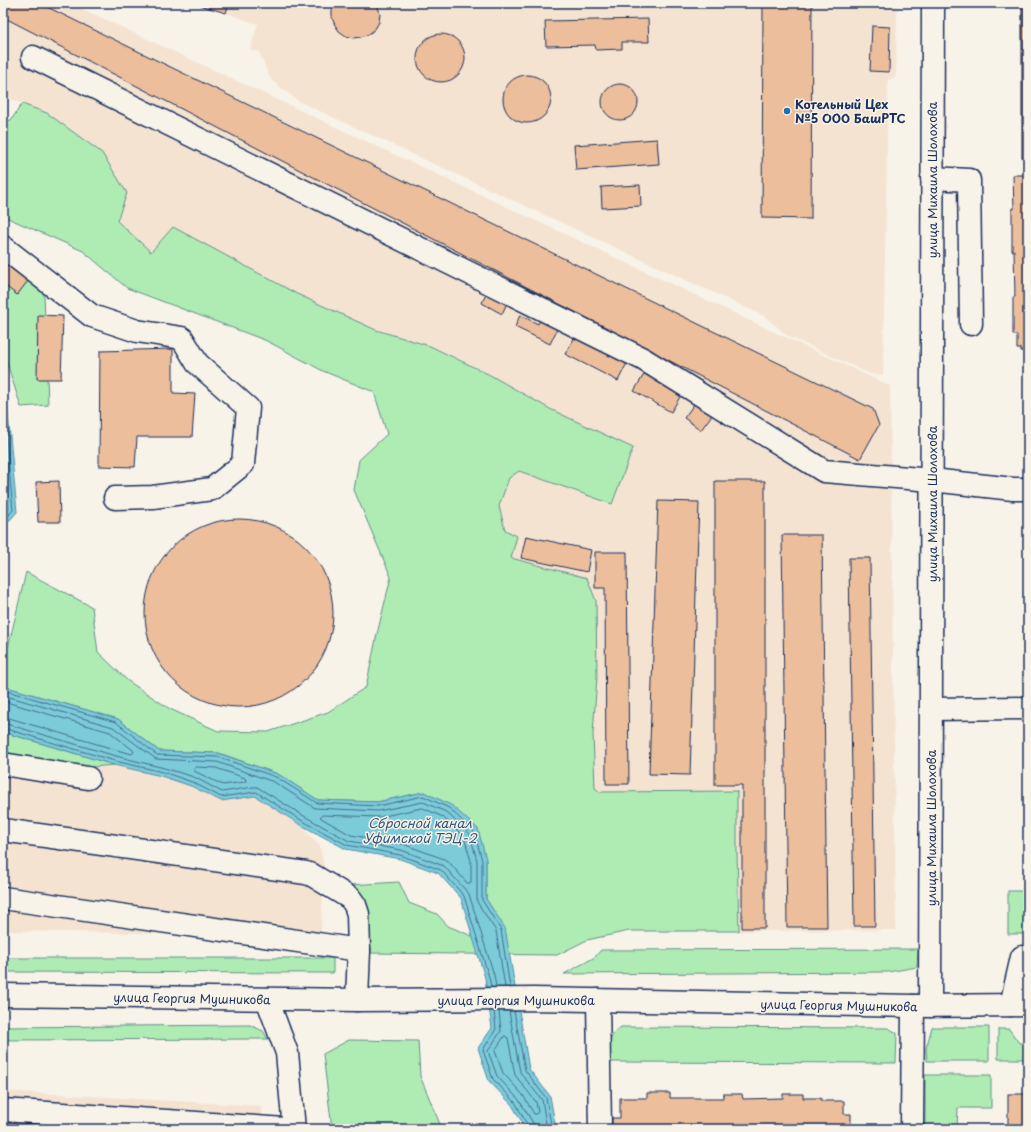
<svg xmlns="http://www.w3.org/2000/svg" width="1031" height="1132" font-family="'Playpen Sans',sans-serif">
	<rect width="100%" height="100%" fill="#f7f3e8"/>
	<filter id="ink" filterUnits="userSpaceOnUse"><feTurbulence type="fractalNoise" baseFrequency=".025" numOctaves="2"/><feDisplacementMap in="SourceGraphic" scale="8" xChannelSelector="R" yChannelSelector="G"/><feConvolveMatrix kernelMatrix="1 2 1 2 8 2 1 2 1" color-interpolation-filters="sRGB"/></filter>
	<g filter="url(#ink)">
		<g fill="#f4e3d1">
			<path d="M3 3H70L890 386 896 930 739 931 737 852V791L600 792 595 788 593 734 597 677 587 578 510 558 499 506 509 478 519 471 612 504 550 409 490 375 430 346 376 330 297 294 173 228 151 252 117 221 22 104 3 95Z"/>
			<path d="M229 3H897L896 76 888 80 883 375 870 374 788 336 764 316 300 102 271 80 259 52 250 50 258 24 226 13Z"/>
			<path d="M114 765 161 776 191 786 221 801 254 796 299 824 320 846 324 867 321 932 200 934 3 931V766L69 769Z"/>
			<path d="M3 1091 261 1106V1129H3Z"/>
		</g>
		<g fill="#aeecb4" stroke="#648e89">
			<path d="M22 104 47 113 102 153 127 193 117 221 151 252 173 227 297 294 376 330 430 346 490 375 550 409 633 448 612 504 519 471 509 478 499 506 505 530 517 536 511 558 587 578 596 601 597 677 593 734 595 788 600 792 737 791V852L739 931H629L587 940 557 955 366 953 364 916 350 885 399 882 409 903 437 914 448 926 472 936 498 918 486 899V860L424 792 377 802 318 800 278 774 219 753 159 751 118 719 3 686V651L7 652 26 572 92 607 98 652 128 681 170 709 218 731 268 732 328 712 366 687 377 634 391 577 354 490 359 460 387 434 374 392 323 371 267 341 127 288 83 251 3 216V121L11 120Z"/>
			<path d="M3 259 44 292 48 405 21 407 3 351Z"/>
			<path d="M3 732 114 765 69 769 3 766Z"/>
			<rect x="1008" y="891" width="20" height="43"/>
			<path d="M918 949 917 967 888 972 564 974 595 957 601 950Z"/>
			<path d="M3 958H333V973L3 972Z"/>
			<path d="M250 1025 263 1031 268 1039 3 1040V1027Z"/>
			<path d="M621 1027 888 1028 897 1033 896 1063 608 1062C609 1046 607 1038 621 1027Z"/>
			<path d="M932 1027H989V1061H927L926 1049Z"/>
			<path d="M998 1029H1009L1019 1043H1028V1059H998Z"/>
			<path d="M349 1040 418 1041 420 1076 442 1129H332L323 1054Z"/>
			<path d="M925 1075H991V1108H958L957 1129H925Z"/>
		</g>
		<g fill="#7ccbd9" stroke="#558da8">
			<path d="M3 360 17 512 10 520H3Z"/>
			<path d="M3 686 118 719 159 751 218 753 278 774 318 800 377 802 424 792 451 805 478 829 486 859V899L505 928 529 1069 550 1096 556 1129H526L512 1105 489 1081 478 1048 492 1028 485 978 461 898 438 873 400 859 346 849 299 824 255 796 221 801 191 786 161 776 114 765 3 732Z"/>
		</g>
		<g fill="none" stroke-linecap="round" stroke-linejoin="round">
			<g stroke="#426d8f" stroke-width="1">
				<path d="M3 403 13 510 8 516 3 517"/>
				<path d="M3 457 8 508 6 511H3"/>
				<path d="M3 690 116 722 157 755 218 757 276 777 317 803 378 806 423 796 449 808 474 832 482 860V900L501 930 510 987"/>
				<path d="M3 695 113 727 156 759 217 762 274 782 315 808 378 811 423 802 446 812 470 834 477 861V902L496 931 505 987"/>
				<path d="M3 701 110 732 133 750 134 752 132 754 117 750 9 718 3 717"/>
				<path d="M3 723 116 756 164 768 194 777 222 792 253 787H257L304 816 349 841 401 850 444 866 469 894 494 975 496 987"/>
				<path d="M3 728 115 761 163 772 192 782 221 797 256 792 301 820 347 845 400 855 441 870 464 896 489 977 491 987"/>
				<path d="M196 767 216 768 245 778 246 781 244 782 223 785 194 771V769Z"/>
				<path d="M423 808 443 817 464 837 471 861V882L470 883H467L449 862 444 859 403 844 351 835 321 818 320 817 322 815 379 817Z"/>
				<path d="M494 1011 496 1029 483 1050 493 1079 515 1102 528 1126 529 1129"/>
				<path d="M499 1011 501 1031 488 1051 497 1076 519 1100 533 1123 534 1129"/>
				<path d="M509 1011 520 1072 542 1100 547 1129"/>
				<path d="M514 1011 525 1070 546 1098 552 1129"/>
				<path d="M505 1036 508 1038 515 1075 536 1102 538 1112 536 1114H534L523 1095 503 1073 495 1051Z"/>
			</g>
		</g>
		<g fill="#ecbe9b" stroke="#1b2f5e">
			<path d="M3 3H39L873 409 879 425 860 459 3 17Z"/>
			<path d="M192 3H229L226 13Z"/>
			<path d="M335 3H377L380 14 379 22 375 29 369 34 361 37 354 38 346 36 339 31 335 25 332 18V10Z"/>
			<path d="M763 3H812L811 219 762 218Z"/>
			<rect x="1022" y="3" width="6" height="154"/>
			<path d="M648 19 649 42H622V49L596 50 595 45 546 46 545 21Z"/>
			<path d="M872 26 890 27 889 72 870 71Z"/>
			<circle cx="441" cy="58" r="24"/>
			<circle cx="527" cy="99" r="24"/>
			<circle cx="620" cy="102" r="18"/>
			<path d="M657 139 659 164 576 170 574 145Z"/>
			<path d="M1013 175H1028V351H1021V349H1017V335H1013V297H1015L1014 250 1012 251V209H1014Z"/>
			<path d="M640 185 641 206 602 208 601 187Z"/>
			<path d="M3 255 31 277 17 295 3 284Z"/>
			<path d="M487 292 507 303 502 314 482 303Z"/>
			<path d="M38 315 63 316 61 379H37Z"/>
			<path d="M520 315 538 324 543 315 560 323 550 344 515 327Z"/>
			<path d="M575 337 627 363 618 381 565 354Z"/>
			<path d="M173 349V393L195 394 192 437H137L135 467 99 466 100 351Z"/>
			<path d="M646 371 683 392 671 412 634 391Z"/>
			<path d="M697 400 714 412 701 430 684 418Z"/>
			<path d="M59 481 60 522H38L36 482Z"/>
			<path d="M715 481H765V928H742V785H715Z"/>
			<path d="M658 501 699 502 690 775 649 774Z"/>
			<circle cx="239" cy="613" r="94"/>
			<path d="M782 535H822L827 927H787Z"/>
			<path d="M526 536 591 550 587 572 521 558Z"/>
			<path d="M595 552H627L629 784H606L605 588H595Z"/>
			<path d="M849 558H870L875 926H854Z"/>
			<rect x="1026" y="732" width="2" height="153"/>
			<path d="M647 1093H670V1098H723V1094H742L743 1099 783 1098V1094H803V1098H821V1101H844V1114H851V1129H612V1118H620V1098H647Z"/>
			<rect x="1008" y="1094" width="20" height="35"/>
		</g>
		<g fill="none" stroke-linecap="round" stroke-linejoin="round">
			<g stroke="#1b2f5e" stroke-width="25">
				<g id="minor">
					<path d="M33 57 643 359 824 471 932 480 1013 489H1028"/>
					<path d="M932 178 969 180 971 324"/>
					<path d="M3 247 92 316 137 331 182 338 197 363 248 408 243 464 212 489 153 497 115 498"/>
					<path d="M931 709 1028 708"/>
					<path d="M3 764 88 778"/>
					<path d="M3 830 306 873 312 875 350 898 355 905 358 914 359 950 3 898"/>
					<path d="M3 995 357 1000 534 999 913 1006 1028 1005"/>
					<path d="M267 999 287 1053 294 1129"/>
					<path d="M357 1000 359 950"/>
					<path d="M598 1000 600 1129"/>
					<path d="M1011 1005 1022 957H1028"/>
					<path d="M930 1006 933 3"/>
					<path d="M3 1110 285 1129"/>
					<path d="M912 1129 913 1006"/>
				</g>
			</g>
			<use href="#minor" stroke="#f7f3e8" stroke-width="22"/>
		</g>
	</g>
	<circle fill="#1f6fb2" stroke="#f7f3e8" stroke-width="1.5" cx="787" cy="111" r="4"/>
	<g text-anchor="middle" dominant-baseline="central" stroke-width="3" stroke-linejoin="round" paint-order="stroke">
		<g font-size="12" font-weight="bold" fill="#1b2f5e" stroke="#f7f3e8" text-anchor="start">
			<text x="795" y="104">Котельный Цех<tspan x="795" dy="14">№5 ООО БашРТС</tspan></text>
		</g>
		<g font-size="12" fill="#1b2f5e" stroke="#f7f3e8">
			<text transform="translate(932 180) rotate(-90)">улица Михаила Шолохова</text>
			<text transform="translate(932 504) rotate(-90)">улица Михаила Шолохова</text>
			<text transform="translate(931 828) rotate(-90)">улица Михаила Шолохова</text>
			<text transform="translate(192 998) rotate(1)">улица Георгия Мушникова</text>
			<text x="516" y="1000">улица Георгия Мушникова</text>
			<text transform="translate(839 1005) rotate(1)">улица Георгия Мушникова</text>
		</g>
		<g font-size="13" font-style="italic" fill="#33567d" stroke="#f7f3e8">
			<text x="420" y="822">Сбросной канал<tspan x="420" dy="15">Уфимской ТЭЦ-2</tspan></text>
		</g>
	</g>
	<rect width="1031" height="1132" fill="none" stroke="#f7f3e8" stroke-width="16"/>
	<rect x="8" y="8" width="1015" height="1116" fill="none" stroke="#1b2f5e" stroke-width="1.5" filter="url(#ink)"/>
</svg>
